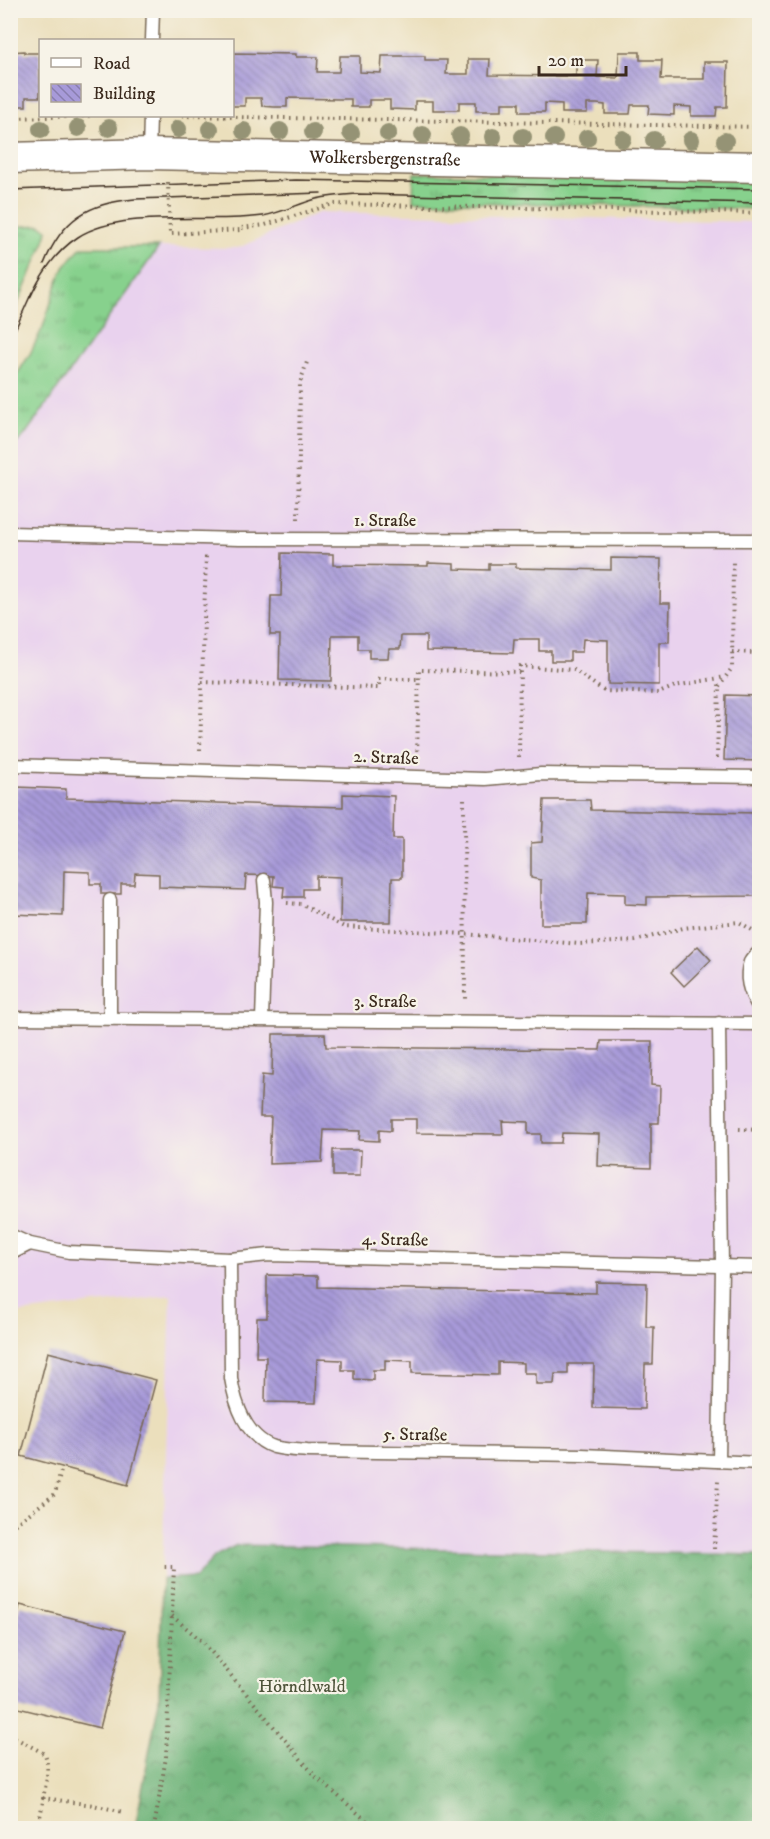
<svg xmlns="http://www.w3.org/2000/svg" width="770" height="1839" font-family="'IM FELL DW Pica',serif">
	<defs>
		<pattern id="grass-tufts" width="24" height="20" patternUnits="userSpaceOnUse" patternTransform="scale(1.5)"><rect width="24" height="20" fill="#87d18d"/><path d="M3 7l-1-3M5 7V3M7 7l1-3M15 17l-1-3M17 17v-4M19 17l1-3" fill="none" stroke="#70aa73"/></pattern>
		<pattern id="forest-crowns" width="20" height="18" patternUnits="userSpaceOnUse" patternTransform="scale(1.5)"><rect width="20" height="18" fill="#6db378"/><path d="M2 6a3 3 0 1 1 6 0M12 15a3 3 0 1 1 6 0" fill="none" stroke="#5b9262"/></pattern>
		<pattern id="building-back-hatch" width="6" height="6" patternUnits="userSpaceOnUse" patternTransform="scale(1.5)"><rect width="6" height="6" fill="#a79ad9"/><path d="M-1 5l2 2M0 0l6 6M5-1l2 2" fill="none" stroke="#897eaf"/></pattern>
	</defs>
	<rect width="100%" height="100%" fill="#f7f3e8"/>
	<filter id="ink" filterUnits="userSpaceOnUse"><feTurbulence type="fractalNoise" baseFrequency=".0167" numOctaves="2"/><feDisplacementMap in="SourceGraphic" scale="12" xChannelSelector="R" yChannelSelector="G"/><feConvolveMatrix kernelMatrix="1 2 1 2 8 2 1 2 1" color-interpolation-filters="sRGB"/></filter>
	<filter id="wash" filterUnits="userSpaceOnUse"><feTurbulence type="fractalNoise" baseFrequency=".008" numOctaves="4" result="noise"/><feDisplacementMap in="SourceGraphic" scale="24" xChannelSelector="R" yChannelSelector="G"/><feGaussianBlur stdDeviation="1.35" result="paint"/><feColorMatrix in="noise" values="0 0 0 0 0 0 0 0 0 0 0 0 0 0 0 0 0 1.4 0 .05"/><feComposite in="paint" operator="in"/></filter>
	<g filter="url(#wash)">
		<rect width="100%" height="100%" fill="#ebdfbc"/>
		<path fill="#e9d2ee" d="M320 212 759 222V1555L237 1545 215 1556 196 1577 162 1579 171 1295 11 1314 10 448 24 436 159 247 238 248Z"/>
		<g fill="url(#grass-tufts)" stroke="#617e56" stroke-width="1.5">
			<path d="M414 173 759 181V209L413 201Z"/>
			<path d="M41 225 47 230 45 241 11 319V227Z"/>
			<path d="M81 247H159L24 436 11 448V384L30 354 43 327 58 281 65 266Z"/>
		</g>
		<path fill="url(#forest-crowns)" stroke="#546e4b" stroke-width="1.5" d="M237 1545 759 1555V1828H135L159 1700 162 1579 196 1577 215 1556Z"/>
		<g id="blocks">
			<g fill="url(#building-back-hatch)">
				<path d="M24 51V53H40V97H26V106H15V97L10 98V52Z"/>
				<path d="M619 52H640V60H662L661 79H704V62H728L727 107H717L716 116H691V107L674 106V115L648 114 649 105H631L630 114H605V105L597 104H587V113H562V104L545 103V112H519V103H502V111H476V102H459V110H433V101H415V110L390 109V100H369V107H351V99H339L287 98V107H274L262 106 261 98H245V106H232V53L296 54V57H318L317 72H339L340 56H360V72L381 73 382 56H425V60H447L446 74H468V59H490L489 75 576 76V60H598L597 77 618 78Z"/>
				<path d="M282 553 333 554V565L428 566V563L454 564V569L489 570V564H516V568L611 570V558L661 559 660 603H670L669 642H659V685L608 684V640L583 639 582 652H570V661H551V651H539V639H514L513 653 426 651V636H401L400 649H389L388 658H369V649H358V635H332L331 681 279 680 280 635H270L271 596H281Z"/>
				<path d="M726 695 760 696V761L724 760Z"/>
				<path d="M16 787 66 789V798L343 807V794L394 796 393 839H402V878H392L391 922H340L341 877 316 876V889H303V897H283L284 887 273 886 274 876 246 875 245 890 159 887V874L135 873 134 884H121V894H101V884H90V872L64 871 63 916 12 914 14 869H10V832L15 833Z"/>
				<path d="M544 800H590L591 810 760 813V896L647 897V905L625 904V894L588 893 587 924H541V880L531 878V843L542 842Z"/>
				<path d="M698 946 711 960 684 986 671 972Z"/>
				<path d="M273 1034H325L326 1047 600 1050 601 1041H652L651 1085 660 1086 659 1123H651V1168L598 1166 599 1134 562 1133 561 1143H541V1134H528V1122L502 1121 503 1134 416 1133V1119H391V1131L379 1130V1141L359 1140 360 1131 324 1130 322 1162 269 1164 271 1117H260L262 1075 272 1076Z"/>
				<path d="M333 1150H361L360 1176H333Z"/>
				<path d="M267 1275 318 1276V1287L596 1293V1282L647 1283 646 1327H654L653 1364H645L644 1409 593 1408 594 1364H568V1374H555L554 1384H536V1373H524V1363L498 1362V1375L412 1373V1361L385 1360V1370H373V1380L354 1379V1370H342V1360L317 1359 316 1403 265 1402 266 1357H256L257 1318H267Z"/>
				<path d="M48 1352 156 1380 128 1485 21 1456Z"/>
				<path d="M20 1605 125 1631 100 1728 10 1706V1644Z"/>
			</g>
		</g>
	</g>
	<g filter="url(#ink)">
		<use href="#blocks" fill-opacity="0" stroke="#796955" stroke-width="1.5"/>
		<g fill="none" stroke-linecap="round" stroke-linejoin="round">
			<g stroke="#796955" stroke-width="15">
				<g id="service">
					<path d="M152 40 153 10"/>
					<path d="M149 153 150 116"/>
					<path d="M10 533 239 539 760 540"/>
					<path d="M10 765 485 779 541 774 760 777"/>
					<path d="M760 951C757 954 752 958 750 962 744 979 751 996 760 1009"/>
					<path d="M10 1018 760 1024"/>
					<path d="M110 1018V900"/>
					<path d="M262 1019 266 902 264 880"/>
					<path d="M719 1023 722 1266 719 1461"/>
					<path d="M10 1235 30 1244 69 1252 230 1259 269 1255 760 1267"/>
					<path d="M10 1254 30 1244"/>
					<path d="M230 1259 231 1378C235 1404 246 1438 274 1447 285 1450 297 1450 307 1451L582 1455 760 1463"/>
				</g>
			</g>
			<g stroke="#796955" stroke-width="33">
				<g id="tertiary">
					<path id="s1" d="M10 158 149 154 760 167"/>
				</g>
			</g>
			<g stroke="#796955" stroke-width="4" stroke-dasharray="1.5 4.5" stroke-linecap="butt">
				<path d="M182 116 760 127"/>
				<path d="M10 118 92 116"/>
				<path d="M168 182 170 234 241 230V228L265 225 333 204 760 213"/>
				<path d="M298 519 300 383 308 359"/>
				<path d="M732 652 760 653"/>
				<path d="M202 682 379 688V679H418"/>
				<path d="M200 750 206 556"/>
				<path d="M417 757 419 670 520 672"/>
				<path d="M519 757 520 666 574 670 604 691 659 693 675 686 725 677"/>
				<path d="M717 758 719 686 732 668 733 560"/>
				<path d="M464 799 465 1001"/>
				<path d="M287 903 301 904 344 927 464 934 579 944 635 941 683 928 739 922 754 931"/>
				<path d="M739 1129 760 1130"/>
				<path d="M10 1528 55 1494 62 1467"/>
				<path d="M714 1549 718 1481"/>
				<path d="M172 1616 203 1642 315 1776 375 1828"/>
				<path d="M10 1735 45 1754C50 1769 46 1783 43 1798L93 1805 123 1812"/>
				<path d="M38 1828 44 1796"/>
				<path d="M154 1828 166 1757 174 1567H162"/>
			</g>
			<use href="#service" stroke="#fff" stroke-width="12"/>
			<use href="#tertiary" stroke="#fff" stroke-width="30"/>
			<g stroke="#3b2a1e" stroke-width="1.5">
				<path d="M10 190 296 180 760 189"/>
				<path d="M44 264C62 219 88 203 135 199L321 193"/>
				<path d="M30 298C41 274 55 252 78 237 123 208 209 224 263 216 281 213 298 204 316 199 329 196 343 195 357 194L760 203"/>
				<path d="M10 341 32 292"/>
			</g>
		</g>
		<g fill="#959374">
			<circle cx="78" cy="128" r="9"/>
			<circle cx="109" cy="128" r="9"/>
			<circle cx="41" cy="129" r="9"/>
			<circle cx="178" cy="129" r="9"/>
			<circle cx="210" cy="129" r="9"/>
			<circle cx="244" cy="131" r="9"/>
			<circle cx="280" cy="131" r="9"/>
			<circle cx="313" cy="132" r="9"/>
			<circle cx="351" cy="133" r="9"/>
			<circle cx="388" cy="133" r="9"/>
			<circle cx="423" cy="135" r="9"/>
			<circle cx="460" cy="136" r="9"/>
			<circle cx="493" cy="137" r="9"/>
			<circle cx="523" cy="137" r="9"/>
			<circle cx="554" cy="138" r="9"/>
			<circle cx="587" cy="138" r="9"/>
			<circle cx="623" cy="139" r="9"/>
			<circle cx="654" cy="140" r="9"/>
			<circle cx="691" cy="140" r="9"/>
			<circle cx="725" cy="141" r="9"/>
		</g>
	</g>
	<g text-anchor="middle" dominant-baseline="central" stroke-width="4.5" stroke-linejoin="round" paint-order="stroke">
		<g font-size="18" fill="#3b2a1e" stroke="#f7f3e8">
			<text stroke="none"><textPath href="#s1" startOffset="375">Wolkersbergenstraße</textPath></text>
			<text x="385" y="521">1. Straße</text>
			<text transform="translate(386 758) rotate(2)">2. Straße</text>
			<text x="385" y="1002">3. Straße</text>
			<text transform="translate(395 1240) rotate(1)">4. Straße</text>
			<text transform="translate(415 1435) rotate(1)">5. Straße</text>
		</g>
		<g font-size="18" fill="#4e543a" stroke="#f7f3e8">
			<text x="302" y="1687">Hörndlwald</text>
		</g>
	</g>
	<rect width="770" height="1839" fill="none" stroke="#f7f3e8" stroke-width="36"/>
	<rect x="39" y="39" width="195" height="78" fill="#f7f3e8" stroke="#aca397" stroke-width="1.5"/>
	<rect x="51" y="58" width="30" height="9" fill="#ffffff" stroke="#aca397" stroke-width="1.5"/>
	<text x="93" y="69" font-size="18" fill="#3b2a1e">Road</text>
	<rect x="51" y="84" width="30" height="18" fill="url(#building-back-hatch)" stroke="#aca397" stroke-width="1.5"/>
	<text x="93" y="99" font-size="18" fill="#3b2a1e">Building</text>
	<path d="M539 66v9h87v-9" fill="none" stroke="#3b2a1e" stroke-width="3"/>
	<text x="548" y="66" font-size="18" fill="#3b2a1e" stroke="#f7f3e8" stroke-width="4.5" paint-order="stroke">20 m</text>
</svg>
